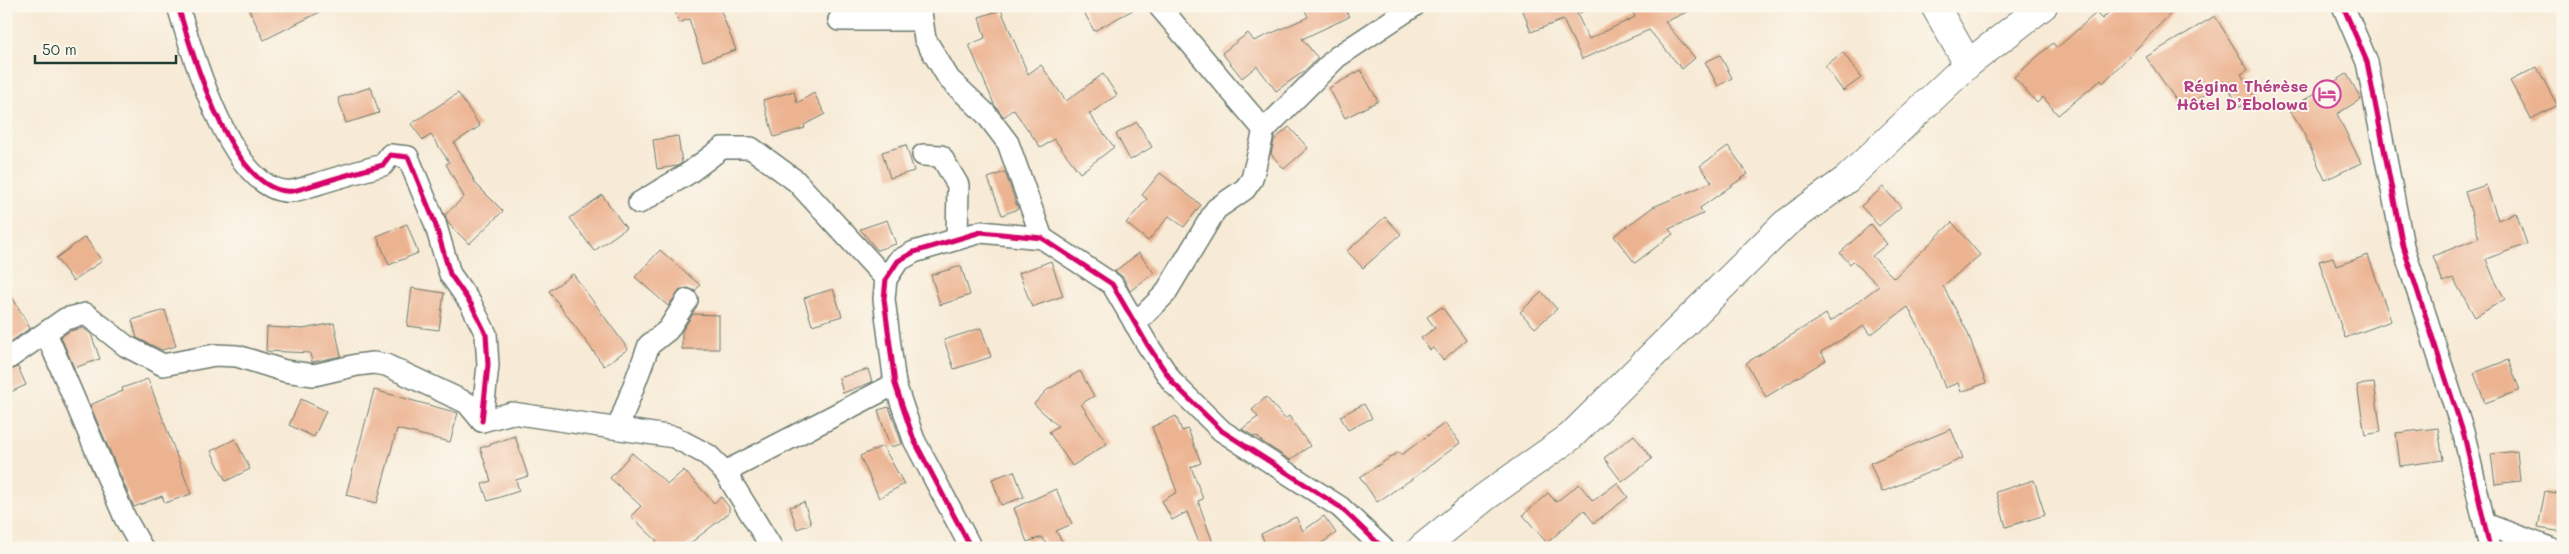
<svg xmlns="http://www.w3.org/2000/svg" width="2569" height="554" font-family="Mali,sans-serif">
	<rect width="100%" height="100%" fill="#fbf7ec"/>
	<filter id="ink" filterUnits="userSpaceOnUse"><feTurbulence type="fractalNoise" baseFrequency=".02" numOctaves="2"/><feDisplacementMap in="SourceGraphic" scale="10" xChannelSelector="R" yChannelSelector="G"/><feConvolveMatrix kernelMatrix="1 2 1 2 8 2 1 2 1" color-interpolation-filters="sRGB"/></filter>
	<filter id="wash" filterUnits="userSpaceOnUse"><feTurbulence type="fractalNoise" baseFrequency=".0096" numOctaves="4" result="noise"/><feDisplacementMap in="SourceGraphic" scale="20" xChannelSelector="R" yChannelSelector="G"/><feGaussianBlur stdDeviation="1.12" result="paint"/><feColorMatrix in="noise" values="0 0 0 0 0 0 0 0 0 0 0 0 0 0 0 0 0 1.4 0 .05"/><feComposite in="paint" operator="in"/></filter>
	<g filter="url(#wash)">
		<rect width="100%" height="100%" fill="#f7ead6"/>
		<g id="blocks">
			<g fill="#ecb391">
				<path d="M247 6H332L264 40Z"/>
				<path d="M673 6H719L736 50 703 61 689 19 679 23Z"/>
				<path d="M1081 6H1140L1094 31Z"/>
				<path d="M1303 6H1344L1349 17 1302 39 1318 58 1303 72 1276 91 1257 66 1242 78 1222 53 1248 33 1254 41 1308 17Z"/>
				<path d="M1521 6H1595L1577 14 1589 39 1635 17 1630 6H1700L1665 22 1695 58 1682 69 1649 30 1582 59 1563 20 1531 32Z"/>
				<path d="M2115 6H2178L2103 83 2101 80 2058 115 2043 97 2037 103 2014 77 2053 43 2057 48 2096 13 2102 19Z"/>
				<path d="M1001 10 1028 74 1041 65 1066 101 1103 74 1117 95 1089 114 1114 147 1080 173 1054 139 1041 148 1013 109 1004 117 994 104 969 45 985 38 979 17Z"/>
				<path d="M2215 16 2248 70 2241 74 2255 98 2240 107 2224 81 2183 110 2146 57Z"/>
				<path d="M1843 52 1861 78 1843 91 1825 66Z"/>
				<path d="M1720 55 1732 78 1718 86 1705 62Z"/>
				<path d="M2537 67 2557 105 2531 119 2510 81Z"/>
				<path d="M1361 70 1378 101 1345 118 1329 88Z"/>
				<path d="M2347 74 2361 99 2337 114 2361 163 2325 180 2303 132 2289 109Z"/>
				<path d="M371 87 379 113 346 123 338 98Z"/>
				<path d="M794 91 797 103 814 93 825 114 804 125 805 128 774 137 763 100Z"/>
				<path d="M458 93 480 126 454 143 476 184 503 211 469 244 448 223 445 215 464 197 446 164 449 162 431 135 423 140 411 124Z"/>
				<path d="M1137 122 1152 147 1130 160 1116 134Z"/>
				<path d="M1289 127 1308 148 1284 169 1271 154 1274 140Z"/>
				<path d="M678 136 682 163 677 166 657 169 653 140Z"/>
				<path d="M906 145 914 171 890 178 882 152Z"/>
				<path d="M1728 146 1748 174 1700 208 1703 214 1669 229 1673 234 1635 263 1614 236 1653 207 1712 182 1700 166Z"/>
				<path d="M1005 172 1018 209 1002 215 988 178Z"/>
				<path d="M1160 173 1201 205 1184 227 1169 216 1148 241 1126 223 1147 199 1142 195Z"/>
				<path d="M2486 185 2498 220 2516 213 2527 244 2486 259 2494 279 2505 299 2475 317 2453 278 2443 282 2433 256 2479 238 2465 192Z"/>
				<path d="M1883 187 1901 207 1879 226 1861 206Z"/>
				<path d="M602 195 626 228 594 251 570 218Z"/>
				<path d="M1385 217 1401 234 1363 268 1347 251Z"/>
				<path d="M887 220 896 244 877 250 860 229Z"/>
				<path d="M1952 222 1980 255 1943 286 1967 331 1986 383 1961 392 1958 383 1945 388 1930 348 1908 307 1870 335 1864 326 1821 352 1826 360 1766 397 1746 363 1826 314 1830 322 1879 286 1853 261 1850 264 1840 253 1871 224 1887 244 1872 256 1894 278Z"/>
				<path d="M407 224 418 253 389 265 377 236Z"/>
				<path d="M85 237 102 261 73 281 56 258Z"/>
				<path d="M660 250 700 285 695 291 688 288 681 289 668 306 635 277Z"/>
				<path d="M1139 253 1154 273 1130 291 1123 277 1115 271Z"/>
				<path d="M2368 255 2391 321 2345 338 2319 261 2333 257 2336 266Z"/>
				<path d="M1051 261 1063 296 1032 307 1019 273Z"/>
				<path d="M961 266 970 295 940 305 931 275Z"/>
				<path d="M573 274 628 349 604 366 549 291Z"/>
				<path d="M6 286 30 328 6 345Z"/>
				<path d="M412 288 444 293 439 330 407 326Z"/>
				<path d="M833 289 842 316 812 325 804 298Z"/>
				<path d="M1542 292 1557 309 1535 328 1520 312Z"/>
				<path d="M1442 307 1466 340 1443 360 1433 348 1430 350 1421 338 1435 328 1427 317Z"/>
				<path d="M165 310 176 346 162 350 137 338 132 320Z"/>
				<path d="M693 314 719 315V349H682V331Z"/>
				<path d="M334 323 341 356 312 362 310 353 266 351 267 327 303 329Z"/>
				<path d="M83 328 91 334 100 359 74 368 61 337 70 331Z"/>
				<path d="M981 328 991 357 954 369 944 340Z"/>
				<path d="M2508 360 2520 390 2485 403 2474 373Z"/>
				<path d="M18 367 26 385 6 394V372Z"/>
				<path d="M868 369 872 382 843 393 839 378Z"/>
				<path d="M1080 371 1094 396 1081 404 1107 444 1072 466 1049 432 1058 426 1034 404 1047 390Z"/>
				<path d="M148 379 191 494 165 503 162 496 134 507 90 405 123 391 122 388Z"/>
				<path d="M2374 383 2381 432 2365 435 2357 385Z"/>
				<path d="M374 390 458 413 450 442 397 429 377 503 346 495Z"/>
				<path d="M1266 397 1285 419 1289 416 1310 446 1290 460 1261 441 1257 436 1255 437 1242 429 1258 417 1252 410Z"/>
				<path d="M301 399 326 411 314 437 289 425Z"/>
				<path d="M1364 404 1372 418 1348 430 1340 416Z"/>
				<path d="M889 407 902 444 890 447 878 410Z"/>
				<path d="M1176 416 1182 431 1188 429 1201 463 1191 467 1203 499 1198 501 1213 543 1201 548 1187 512 1172 520 1162 501 1177 492 1152 427Z"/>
				<path d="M1445 423 1460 443 1415 477 1377 502 1360 477 1399 452 1401 455Z"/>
				<path d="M2438 428 2443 460 2400 466 2396 433Z"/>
				<path d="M1951 429 1963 458 1882 492 1870 463Z"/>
				<path d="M1634 435 1652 459 1622 482 1604 458Z"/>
				<path d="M515 436 528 476 516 480 519 491 488 501 482 484 491 481 480 448Z"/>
				<path d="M235 439 250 469 226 481 211 451Z"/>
				<path d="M883 446 904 484 879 498 860 456Z"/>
				<path d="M2517 451 2520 481 2495 484 2491 454Z"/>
				<path d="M632 453 668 484 684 470 714 503 721 497 729 507V513L684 548H651L657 541 631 516 641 506 610 478Z"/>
				<path d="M1014 471 1024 497 1001 505 992 479Z"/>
				<path d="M2034 480 2045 515 2006 527 1996 492Z"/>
				<path d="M1617 483 1628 497 1594 523 1584 510 1547 543 1523 515 1548 493 1556 502 1579 484 1593 501Z"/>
				<path d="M1056 489 1072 524 1056 531 1066 548H1049L1042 537 1027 542 1014 508Z"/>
				<path d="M2545 491 2563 494V532L2538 528Z"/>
				<path d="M804 502 811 524 797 529 790 507Z"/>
				<path d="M1324 516 1336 533 1316 547 1314 544 1311 546 1312 548H1267L1261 534 1296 517 1303 531Z"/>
			</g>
		</g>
	</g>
	<g filter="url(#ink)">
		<use href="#blocks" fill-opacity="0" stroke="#6b7a6d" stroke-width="1"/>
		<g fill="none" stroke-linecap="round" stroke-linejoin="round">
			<g stroke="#6b7a6d" stroke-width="24">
				<g id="street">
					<path d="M178 6C191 50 233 197 292 191 300 190 309 186 317 184 339 177 361 171 383 165L390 155 408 157 435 223 450 274 471 304 486 334 488 365 482 421"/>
					<path d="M920 6 925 39 949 79 986 114 1008 143 1042 238"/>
					<path d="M1159 6 1264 130"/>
					<path d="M2343 6 2367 62 2403 246 2464 435 2490 548"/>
					<path d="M839 20H910L920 15"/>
					<path d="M923 155 941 156 958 185 957 239"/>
					<path d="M639 203 689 173 722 148H751L796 181 886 279"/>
					<path d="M1135 324 1165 294 1216 209 1245 189 1252 179 1264 130 1337 57 1414 6"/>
					<path d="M46 333 125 518 142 548"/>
					<path d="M6 360 65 319 86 314 126 346 163 365 215 355 237 356 285 371 314 375 357 365 373 363 386 365 467 403 482 421"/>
					<path d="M482 421 512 413 674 437 708 455 725 472 772 548"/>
					<path d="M618 428 649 345 668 330 687 300"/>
					<path d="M725 472 895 384"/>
					<path d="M2485 524 2550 548"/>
					<path d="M971 548 914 440 895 384 884 299 886 279 898 261 914 252 981 232 1042 238 1112 284 1147 344 1173 383 1222 431 1340 507 1383 548"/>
				</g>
			</g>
			<g stroke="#6b7a6d" stroke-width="30">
				<g id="secondary">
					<path d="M1935 6 1968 64"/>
					<path d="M1422 548 1485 497 1570 437 1785 224 1847 179 1968 64 2043 6"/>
				</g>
			</g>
			<use href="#street" stroke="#fff" stroke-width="21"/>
			<use href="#secondary" stroke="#fff" stroke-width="28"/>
			<g stroke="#fbf7ec" stroke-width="8">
				<g id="cycleway">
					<path d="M178 6C191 50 233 197 292 191 300 190 309 186 317 184 339 177 361 171 383 165L390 155 408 157 435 223 450 274 471 304 486 334 488 365 482 421"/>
					<path d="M2343 6 2367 62 2403 246 2464 435 2490 548"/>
					<path d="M971 548 914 440 895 384 884 299 886 279 898 261 914 252 981 232 1042 238 1112 284 1147 344 1173 383 1222 431 1340 507 1383 548"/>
				</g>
			</g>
			<use href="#cycleway" stroke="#d6006c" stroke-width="5"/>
		</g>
	</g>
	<defs>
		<g id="hotel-ring" transform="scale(1.4375)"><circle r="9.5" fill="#fbf7ec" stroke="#d1479c" stroke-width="1.5"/><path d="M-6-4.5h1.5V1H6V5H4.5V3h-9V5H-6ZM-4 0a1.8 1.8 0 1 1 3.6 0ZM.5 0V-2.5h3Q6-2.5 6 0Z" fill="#d1479c"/></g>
	</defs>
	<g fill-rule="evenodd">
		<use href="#hotel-ring" x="2327" y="94"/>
	</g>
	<g text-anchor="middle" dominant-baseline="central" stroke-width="4" stroke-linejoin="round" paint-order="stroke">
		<g font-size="16" font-weight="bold" fill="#b23c85" stroke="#fbf7ec" text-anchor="end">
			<text x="2308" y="85">Régina Thérèse<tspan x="2308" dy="18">Hôtel D’Ebolowa</tspan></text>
		</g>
	</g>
	<rect width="2569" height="554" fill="none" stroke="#fbf7ec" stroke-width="25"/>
	<path d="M35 55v8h141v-8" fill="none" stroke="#1f3d34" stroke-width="2.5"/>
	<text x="42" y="55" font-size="15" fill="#1f3d34" stroke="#fbf7ec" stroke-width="4" paint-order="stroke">50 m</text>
</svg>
